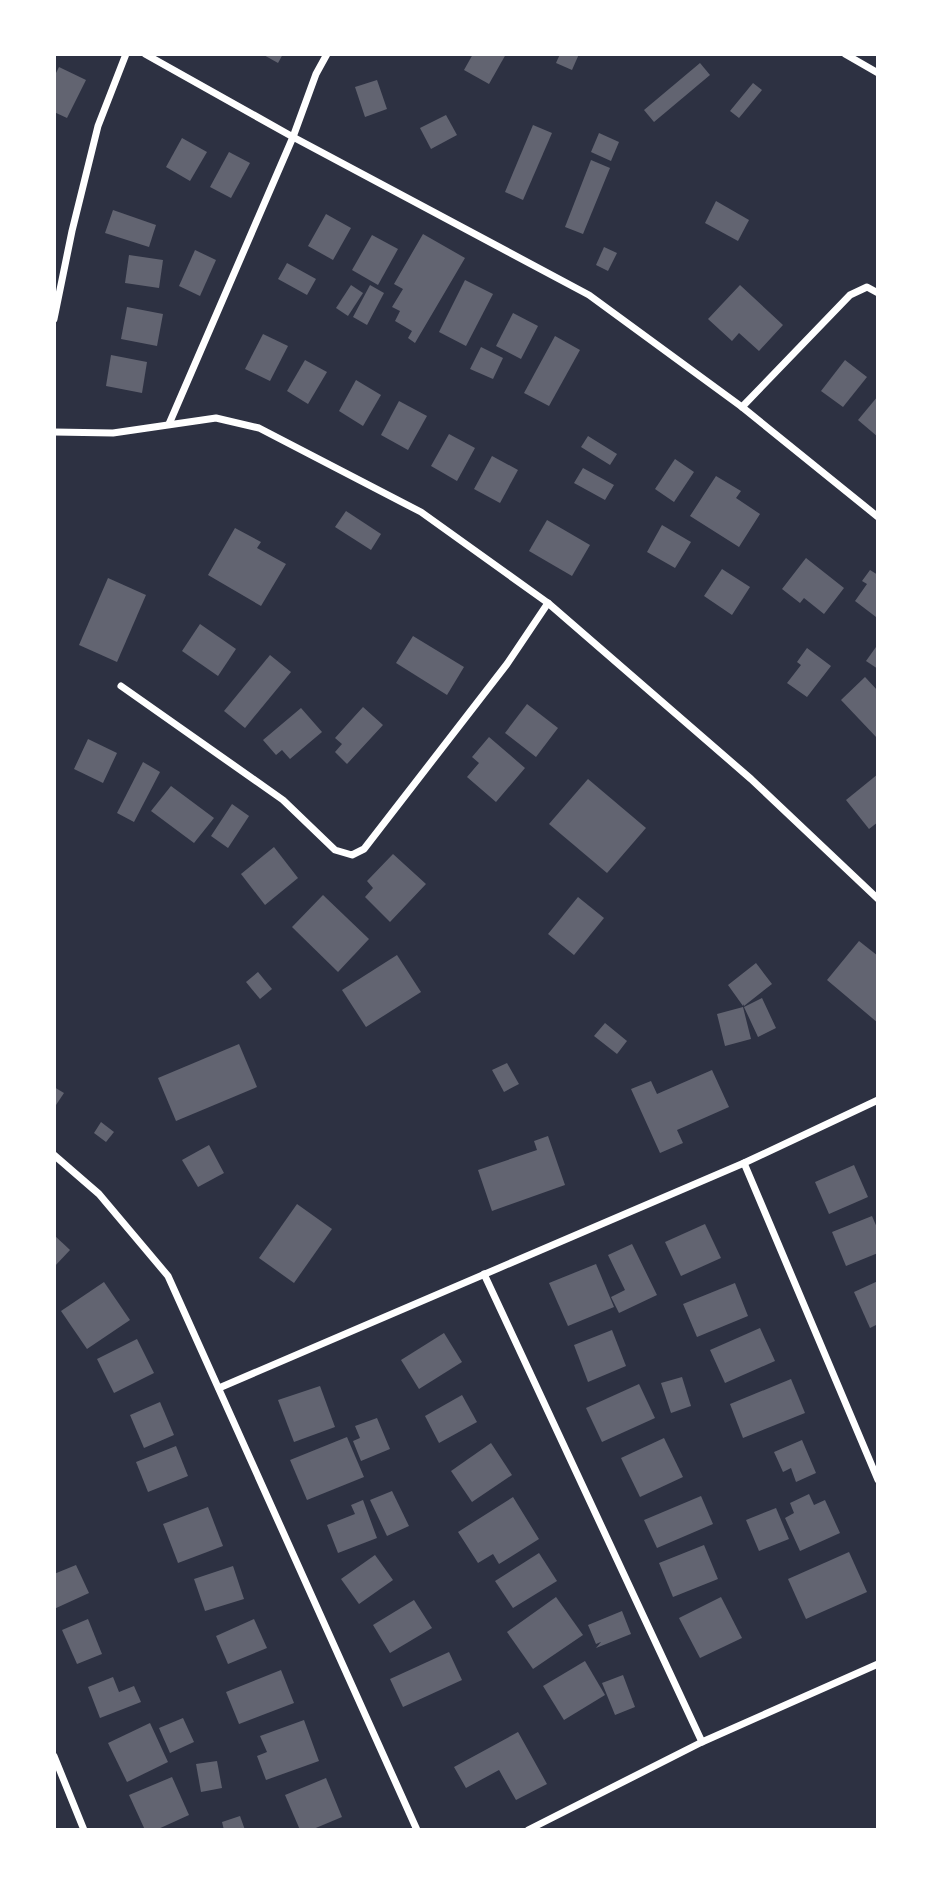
<svg xmlns="http://www.w3.org/2000/svg" width="932" height="1884" font-family="'PT Sans',sans-serif">
	<rect width="100%" height="100%" fill="#2d3142"/>
	<g fill="#626471">
		<path d="M262 54H283L278 63Z"/>
		<path d="M473 54H506L489 84 464 70Z"/>
		<path d="M560 54H579L572 70 556 63Z"/>
		<path d="M700 63 710 75 654 122 644 110Z"/>
		<path d="M59 67 86 80 67 118 54 112V77Z"/>
		<path d="M377 80 387 109 365 117 355 87Z"/>
		<path d="M753 83 762 90 739 118 730 111Z"/>
		<path d="M446 115 457 135 431 149 420 128Z"/>
		<path d="M533 125 552 133 523 200 505 192Z"/>
		<path d="M599 133 619 142 611 161 591 152Z"/>
		<path d="M182 138 207 152 190 181 166 167Z"/>
		<path d="M229 152 250 163 231 198 210 187Z"/>
		<path d="M591 160 610 168 583 234 565 227Z"/>
		<path d="M716 201 749 220 738 241 705 223Z"/>
		<path d="M113 210 156 225 149 247 105 233Z"/>
		<path d="M326 214 351 228 333 260 308 246Z"/>
		<path d="M423 234 465 258 415 343 408 338 412 331 395 321 400 311 392 307 403 289 394 284Z"/>
		<path d="M372 235 398 249 378 285 352 270Z"/>
		<path d="M604 247 617 253 608 271 596 265Z"/>
		<path d="M195 250 216 260 200 296 179 286Z"/>
		<path d="M129 255 163 260 159 288 125 283Z"/>
		<path d="M287 263 316 279 307 295 278 279Z"/>
		<path d="M465 280 493 294 466 346 439 332Z"/>
		<path d="M351 285 363 293 348 316 336 308Z"/>
		<path d="M370 285 384 293 367 325 353 317Z"/>
		<path d="M740 285 783 325 759 351 739 333 732 341 708 319Z"/>
		<path d="M127 307 163 314 157 346 121 339Z"/>
		<path d="M513 313 538 326 521 359 496 346Z"/>
		<path d="M263 334 288 346 270 381 245 369Z"/>
		<path d="M555 336 580 350 549 406 524 393Z"/>
		<path d="M481 347 503 358 493 379 470 369Z"/>
		<path d="M111 355 147 362 142 393 106 386Z"/>
		<path d="M305 360 327 372 308 404 287 391Z"/>
		<path d="M845 360 867 377 843 407 821 391Z"/>
		<path d="M356 380 381 395 363 426 339 411Z"/>
		<path d="M878 396V437L858 420Z"/>
		<path d="M399 401 427 416 408 450 381 435Z"/>
		<path d="M449 434 475 448 457 481 431 466Z"/>
		<path d="M588 436 617 454 610 465 581 447Z"/>
		<path d="M492 456 518 470 500 503 474 489Z"/>
		<path d="M675 459 694 472 674 502 655 489Z"/>
		<path d="M583 468 614 485 605 500 574 483Z"/>
		<path d="M716 476 741 491 736 498 760 514 739 547 690 516Z"/>
		<path d="M346 511 381 534 371 550 335 527Z"/>
		<path d="M547 520 590 545 572 576 529 551Z"/>
		<path d="M662 525 691 542 675 568 647 552Z"/>
		<path d="M235 528 261 542 257 548 286 564 261 606 208 575Z"/>
		<path d="M806 558 844 588 824 614 804 598 800 603 782 589Z"/>
		<path d="M722 569 750 587 732 615 704 596Z"/>
		<path d="M870 570 878 575V615L876 617 855 601 867 584 862 581Z"/>
		<path d="M108 578 146 595 117 662 79 645Z"/>
		<path d="M200 624 236 649 218 676 182 651Z"/>
		<path d="M413 636 464 667 447 695 396 663Z"/>
		<path d="M876 647 878 649V669L866 661Z"/>
		<path d="M807 648 831 666 807 697 787 683 801 665 797 662Z"/>
		<path d="M270 655 291 672 245 728 224 711Z"/>
		<path d="M865 677 878 691V739L841 700Z"/>
		<path d="M527 704 558 728 536 757 505 733Z"/>
		<path d="M363 707 383 725 347 764 335 752 342 744 335 738Z"/>
		<path d="M301 708 322 732 290 759 282 750 276 755 263 740Z"/>
		<path d="M489 737 525 768 496 802 467 777 479 763 472 757Z"/>
		<path d="M88 739 117 753 103 783 74 769Z"/>
		<path d="M143 762 160 772 134 822 117 813Z"/>
		<path d="M878 774V822L869 829 846 800Z"/>
		<path d="M588 779 646 828 607 873 549 824Z"/>
		<path d="M171 786 214 818 194 843 151 811Z"/>
		<path d="M232 804 249 816 228 848 211 836Z"/>
		<path d="M274 847 298 878 265 905 241 874Z"/>
		<path d="M393 854 426 884 390 922 365 897 373 888 367 881Z"/>
		<path d="M323 895 369 939 338 972 292 927Z"/>
		<path d="M578 897 604 918 574 955 548 934Z"/>
		<path d="M859 941 878 956V1023L827 980Z"/>
		<path d="M397 955 421 992 366 1027 342 990Z"/>
		<path d="M756 963 772 984 744 1006 743 1004V1006L728 985Z"/>
		<path d="M258 972 272 989 260 999 246 982Z"/>
		<path d="M762 998 776 1028 758 1037 744 1007Z"/>
		<path d="M743 1007 751 1039 725 1046 717 1014Z"/>
		<path d="M605 1023 627 1041 617 1054 594 1036Z"/>
		<path d="M239 1044 257 1087 176 1121 158 1078Z"/>
		<path d="M507 1063 519 1084 504 1092 492 1070Z"/>
		<path d="M712 1070 729 1107 677 1130 683 1143 660 1153 631 1089 651 1081 657 1094Z"/>
		<path d="M54 1087 64 1093 56 1105 54 1103Z"/>
		<path d="M101 1122 114 1132 106 1142 94 1133Z"/>
		<path d="M548 1136 565 1185 492 1211 478 1170 537 1150 534 1141Z"/>
		<path d="M209 1145 224 1173 198 1187 182 1160Z"/>
		<path d="M854 1165 868 1197 829 1214 815 1182Z"/>
		<path d="M297 1204 332 1229 294 1283 259 1258Z"/>
		<path d="M872 1216 878 1230V1253L846 1266 832 1232Z"/>
		<path d="M705 1224 721 1258 681 1276 665 1242Z"/>
		<path d="M54 1235 70 1250 54 1267Z"/>
		<path d="M632 1244 657 1295 619 1313 611 1297 625 1290 608 1255Z"/>
		<path d="M596 1264 614 1307 568 1326 549 1283Z"/>
		<path d="M878 1281V1324L870 1328 854 1292Z"/>
		<path d="M104 1282 130 1320 87 1349 61 1311Z"/>
		<path d="M735 1283 748 1316 697 1337 683 1304Z"/>
		<path d="M760 1328 775 1361 725 1383 710 1350Z"/>
		<path d="M612 1330 626 1366 588 1382 574 1345Z"/>
		<path d="M444 1333 462 1362 419 1389 401 1360Z"/>
		<path d="M137 1339 154 1373 114 1393 97 1359Z"/>
		<path d="M682 1377 691 1406 671 1413 661 1383Z"/>
		<path d="M791 1379 805 1413 743 1438 730 1404Z"/>
		<path d="M639 1384 655 1418 602 1442 586 1408Z"/>
		<path d="M320 1386 335 1427 294 1442 278 1400Z"/>
		<path d="M462 1395 477 1422 439 1443 425 1416Z"/>
		<path d="M160 1402 174 1435 144 1448 130 1415Z"/>
		<path d="M377 1418 390 1449 361 1461 353 1441 360 1438 355 1426Z"/>
		<path d="M347 1437 364 1477 307 1500 290 1460Z"/>
		<path d="M664 1438 683 1477 640 1497 621 1458Z"/>
		<path d="M802 1440 816 1473 796 1482 791 1468 783 1472 774 1452Z"/>
		<path d="M491 1443 512 1475 472 1502 451 1471Z"/>
		<path d="M176 1446 188 1476 148 1492 136 1462Z"/>
		<path d="M392 1491 409 1526 387 1536 370 1500Z"/>
		<path d="M809 1494 814 1505 825 1500 840 1533 800 1551 785 1518 794 1513 790 1503Z"/>
		<path d="M701 1496 713 1524 657 1548 644 1520Z"/>
		<path d="M513 1497 539 1539 499 1564 493 1554 478 1563 458 1532Z"/>
		<path d="M363 1500 377 1538 338 1553 327 1525 355 1514 351 1505Z"/>
		<path d="M208 1507 223 1546 178 1563 163 1524Z"/>
		<path d="M776 1508 789 1539 759 1551 746 1520Z"/>
		<path d="M704 1545 718 1579 673 1597 659 1563Z"/>
		<path d="M849 1552 867 1592 806 1619 788 1579Z"/>
		<path d="M539 1553 557 1581 513 1608 495 1581Z"/>
		<path d="M375 1555 393 1580 359 1604 341 1579Z"/>
		<path d="M76 1565 89 1593 54 1609V1574Z"/>
		<path d="M233 1566 244 1599 205 1611 194 1579Z"/>
		<path d="M556 1597 583 1635 533 1669 507 1632Z"/>
		<path d="M721 1597 742 1638 700 1658 679 1618Z"/>
		<path d="M414 1600 432 1628 390 1653 373 1625Z"/>
		<path d="M622 1611 631 1634 596 1648 601 1642 596 1644 588 1625Z"/>
		<path d="M88 1619 102 1654 77 1664 62 1630Z"/>
		<path d="M254 1619 267 1648 228 1664 216 1636Z"/>
		<path d="M449 1652 462 1680 403 1707 390 1679Z"/>
		<path d="M585 1661 605 1695 564 1720 543 1686Z"/>
		<path d="M281 1670 294 1703 239 1724 226 1692Z"/>
		<path d="M623 1675 635 1707 615 1715 602 1683Z"/>
		<path d="M113 1677 119 1692 134 1686 141 1702 100 1718 88 1687Z"/>
		<path d="M183 1718 194 1742 170 1753 159 1728Z"/>
		<path d="M304 1720 319 1761 266 1780 257 1756 267 1752 260 1736Z"/>
		<path d="M150 1723 168 1762 127 1782 108 1743Z"/>
		<path d="M518 1732 547 1784 516 1800 499 1770 466 1788 454 1767Z"/>
		<path d="M217 1761 222 1788 201 1792 196 1764Z"/>
		<path d="M172 1777 189 1815 156 1830H145L129 1795Z"/>
		<path d="M326 1778 342 1817 311 1830H300L285 1795Z"/>
		<path d="M240 1816 245 1830H224L222 1822Z"/>
	</g>
	<g fill="none" stroke-linecap="round" stroke-linejoin="round">
		<g stroke="#fff" stroke-width="7">
			<path d="M145 54 293 137 589 295 742 407 878 517"/>
			<path d="M845 54 878 73"/>
			<path d="M54 319 72 231 98 126 126 54"/>
			<path d="M742 407 850 295 867 287 878 293"/>
			<path d="M169 424 293 137 316 74 327 54"/>
			<path d="M54 432 113 433 216 418 259 428 421 512 548 603 751 779 878 899"/>
			<path d="M121 686 283 800 335 850 352 855 364 849 507 664 548 603"/>
			<path d="M54 1155 99 1194 168 1276 417 1830"/>
			<path d="M744 1163 878 1480"/>
			<path d="M484 1274 702 1742"/>
			<path d="M219 1388 744 1163 878 1100"/>
			<path d="M54 1756 84 1830"/>
			<path d="M528 1830 702 1742 878 1664"/>
		</g>
	</g>
	<rect width="932" height="1884" fill="none" stroke="#ffffff" stroke-width="112"/>
</svg>
